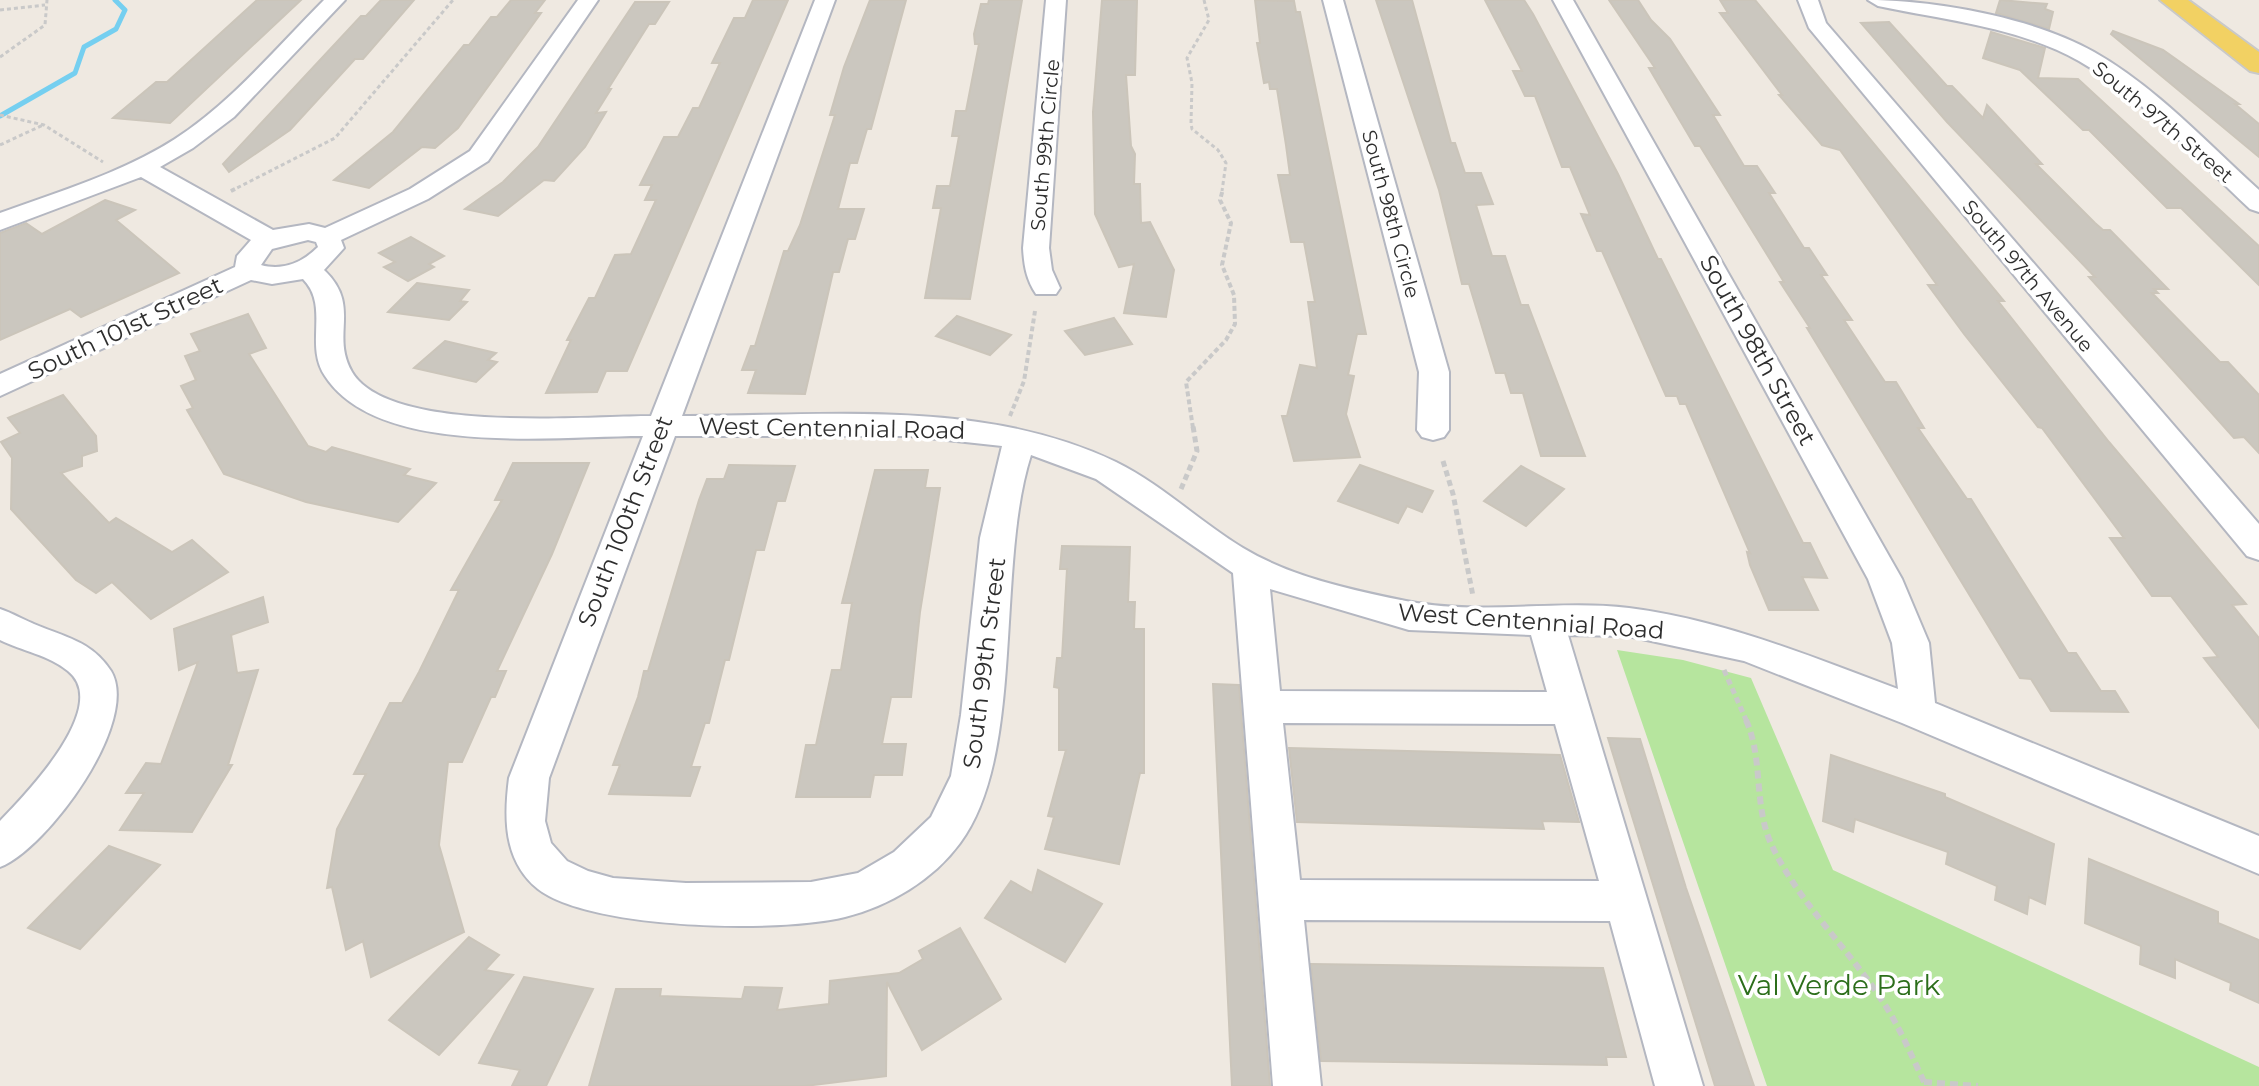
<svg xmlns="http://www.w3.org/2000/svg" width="2259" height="1086" font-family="Montserrat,sans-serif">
	<rect width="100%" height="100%" fill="#efe9e1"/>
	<path fill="#b6e59e" d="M1617 650 1683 660 1751 678 1833 870 2259 1067V1086H1767Z"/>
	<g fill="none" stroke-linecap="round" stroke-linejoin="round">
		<path stroke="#75cff0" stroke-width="5" d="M0 116 75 73 84 47 116 29 125 10 115 0"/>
	</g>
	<g fill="#cbc7bf" stroke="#cbc5ba" stroke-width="2">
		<path d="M257 0H301L170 123 113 118 156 82H167Z"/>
		<path d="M381 0H414L363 59H355L290 130 229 172 223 164 361 16H366Z"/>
		<path d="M511 0H545L535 13H541L458 128 435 148 422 147 369 188 334 180 393 132 464 45H469L491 17H497Z"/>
		<path d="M753 0H788L627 371H606L597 392 546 393 571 340H567L589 298H595L615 255 631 254 656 200H645L652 185H640L664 137H678L693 108H699L720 63H712L734 18H745Z"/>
		<path d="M870 0H906L871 129H867L857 163H850L838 209H864L855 239H848L839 272H833L805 394 748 393 756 370H742L751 346H755L784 251H788L800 225 835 115H830L844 67Z"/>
		<path d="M989 0H1022L970 299 925 298 941 208H933L937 186H950L959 136H952L956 111H966L979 44H975L974 34 981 4H988Z"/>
		<path d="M1102 0H1137L1135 75H1126L1131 146 1135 154 1134 184H1140L1141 223 1150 222 1174 270 1166 317 1124 313 1134 264 1119 267 1095 214 1093 112Z"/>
		<path d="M1255 0 1294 1 1296 12H1300L1366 334H1357L1348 375 1354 376 1346 414 1360 457 1294 461 1282 416H1287L1300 365 1317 368 1308 302H1315L1304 242H1291L1278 175H1290L1286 145 1277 89H1270L1269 82 1264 83 1257 43H1260Z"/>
		<path d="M1376 0H1412L1451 143H1455L1465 173H1481L1493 204 1476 205 1492 256H1505L1521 305H1528L1585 456H1541L1523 393H1511L1505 373H1496L1469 284H1462L1439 190Z"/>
		<path d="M1485 0H1524L1533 14 1618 174 1658 259H1661L1803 543H1810L1827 578 1802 577 1818 610H1769L1750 565 1747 552 1750 553 1686 404H1680L1677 396H1666L1602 251H1597L1581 214 1590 215 1570 167H1562L1535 96H1525L1513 71H1522Z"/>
		<path d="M1609 0H1638L1651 20 1670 39 1720 115H1713L1744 166H1757L1775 193H1769L1804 248H1809L1827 275H1821L1852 320H1844L1885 382H1896L1924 428H1918L1967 499H1971L2068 653H2076L2101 691H2115L2128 712 2051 711 2031 679 2020 678 1807 328H1810L1780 282H1784L1700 146H1695L1649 68H1655Z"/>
		<path d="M1720 0H1755L2004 301H1998L2109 442 2246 604 2232 605 2259 638V728L2204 658 2218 657 2171 596H2152L2110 538H2124L2042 428 2038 427 1964 334 1928 285H1937L1840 150 1822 145 1779 95H1782L1720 13H1728Z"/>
		<path d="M2000 0 2047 4 2045 9 2053 12 2049 29 1996 13Z"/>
		<path d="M635 2H669L655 24H649L608 89H611L596 113 606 112 585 147 554 181 544 180 498 216 465 209 503 182 538 147Z"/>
		<path d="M1889 22 1947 86H1952L1983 118 1987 105 2042 164H2036L2095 223 2103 230H2110L2168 289H2154L2158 293H2152L2220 362H2228L2259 395V453L2244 437 2234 438 2210 411 2089 277H2095L1947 122 1861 23Z"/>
		<path d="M2113 31 2163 50 2239 104H2235L2259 124V157L2111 34Z"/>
		<path d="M1991 32 2045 48 2038 78 2078 79 2259 246V285L2181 208H2167L2089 130H2083L2020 70 1983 58Z"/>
		<path d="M105 200 135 210 116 220 179 273 81 317 70 309 0 340V233L26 223 42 234Z"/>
		<path d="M411 237 444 256 429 264 434 267 408 281 384 267 395 262 379 253Z"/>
		<path d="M417 283 469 290 460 301 467 302 449 320 388 312Z"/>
		<path d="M248 314 266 348 249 354 308 446 326 452 332 447 410 469 404 475 436 483 398 522 306 502 224 474 187 410 193 408 181 386 196 380 185 356 200 351 191 334Z"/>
		<path d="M957 316 1011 335 990 355 936 336Z"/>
		<path d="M1114 318 1132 344 1085 355 1065 331Z"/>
		<path d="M445 341 496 353 488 360 497 362 476 382 414 368Z"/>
		<path d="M63 395 96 436 97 451 82 456V466L61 473 109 523 116 518 172 552 192 540 228 572 151 619 112 582 96 593 76 580 11 509 12 458 1 442 20 433 8 418Z"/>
		<path d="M513 463H589L552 554 497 671H506L495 697H491L462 762H448L439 845 464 932 371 977 363 941 346 950 332 887 327 888 337 829 366 774H354L390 703H402L419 672 459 590H451L502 500H495Z"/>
		<path d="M729 465 795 466 785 501H777L764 550H756L729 660H725L709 723H705L691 767H700L690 796 609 794 620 765H613L638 697 644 671H648L699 500 707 479H724Z"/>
		<path d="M1360 465 1433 491 1422 512 1407 506 1398 523 1338 501Z"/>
		<path d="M1521 466 1564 489 1526 526 1484 501Z"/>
		<path d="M875 470H928L925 488H940L920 612 911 697H891L882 744H906L902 775H874L870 797H796L806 745H816L832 670H841L852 603H842Z"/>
		<path d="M1062 546 1130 547 1128 602H1135L1134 629H1144V773H1140L1119 864 1045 849 1054 817 1048 816 1066 750H1059V688L1054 687 1057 658H1062L1067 569H1060Z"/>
		<path d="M263 597 268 622 231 635 237 673 258 670 228 765H232L192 832 120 830 144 793H126L146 763 161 764 198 662 179 670 174 629Z"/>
		<path d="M1213 684 1239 685 1270 1086H1232Z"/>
		<path d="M1608 738 1640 739 1686 888 1754 1086H1715Z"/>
		<path d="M1289 748 1560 755 1579 822 1542 821 1544 829 1297 822Z"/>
		<path d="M1831 755 1945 794V797L2054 844 2045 904 2029 897 2027 914 1995 900 1997 886 1946 864 1948 852 1855 819 1853 832 1823 821Z"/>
		<path d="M109 846 160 865 80 949 28 928Z"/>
		<path d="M2089 859 2218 912V923L2259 940V1003L2230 990 2231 983 2175 959V978L2140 964 2141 946 2085 923Z"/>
		<path d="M1038 870 1102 904 1065 962 985 918 1011 881 1032 893Z"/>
		<path d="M960 928 1001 999 922 1050 887 982 886 1076 805 1086H589L616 989H661L660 996 742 999 745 987 782 988 777 1010 829 1004 830 981 899 973 923 959 919 951Z"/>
		<path d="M469 937 499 955 485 970 513 975 439 1055 389 1020Z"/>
		<path d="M1311 964 1603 968 1626 1057H1606L1607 1065 1321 1061Z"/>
		<path d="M524 977 593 989 546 1086H512L520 1070 479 1063Z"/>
	</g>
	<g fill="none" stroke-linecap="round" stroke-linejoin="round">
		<g stroke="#b4b7c1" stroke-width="4">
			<g id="minor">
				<path d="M324 0H345L234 117 193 148 160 167 273 230 309 224 325 228 410 189 470 151 578 0H598L488 161 428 199 341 240 344 248 324 270C362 306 330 334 352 372 389 434 585 416 651 416L815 0H835L682 416C826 416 983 398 1116 462 1161 484 1200 522 1243 548 1291 577 1352 590 1406 601 1479 616 1556 599 1629 608 1723 620 1810 656 1898 689L1892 643 1868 579 1553 0H1573L1902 579 1929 643 1935 703 2259 836V874L1902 723 1744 661 1628 636 1568 635 1703 1086H1655L1610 921 1304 920 1321 1086H1273L1233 573 1096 479 1031 455C995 567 1026 754 960 843 933 880 889 906 845 917 781 933 591 930 538 889 503 861 504 817 509 778L643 436C556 436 378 458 325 376 304 345 330 306 303 279L272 284 251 280 0 396V374L235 267 237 256 251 240 141 177 0 230V213C60 191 122 173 175 139 232 102 276 48 324 0ZM308 240 316 242 318 247C302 263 282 271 261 265L272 249ZM675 436H910L1002 446 980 538 961 715 951 776 931 817 894 852 858 873 811 882 686 883 613 878 588 871 567 861 551 843 545 821 549 778ZM1270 589 1409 630 1531 635 1547 692 1280 691ZM1283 723 1555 724 1599 881 1300 880Z"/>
				<path d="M1046 0H1066L1049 248 1052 270 1060 288 1056 294H1036C1026 279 1024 265 1023 248Z"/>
				<path d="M1323 0H1343L1449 372V430L1444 437 1433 440 1422 437 1417 430 1419 372Z"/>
				<path d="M1798 0H1818L1826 23 2259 524V560L2247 556 1809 28Z"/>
				<path d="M1868 0C1936 0 2034 18 2094 52 2156 87 2207 143 2259 190V212L2250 209C2196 159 2144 98 2079 61 2019 27 1944 20 1878 6Z"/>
				<path d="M0 609C12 613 22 619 34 624 64 637 92 641 111 671 141 721 47 849 0 867V821C25 795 112 706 68 671 49 655 22 651 0 640Z"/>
			</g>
		</g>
		<g stroke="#c9c9c9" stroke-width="4">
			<path id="major" d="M2160 0H2188L2259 52V73L2250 71Z"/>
		</g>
		<g stroke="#c9c9c9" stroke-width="3" stroke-dasharray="4 3" stroke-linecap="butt">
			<path d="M1204 0 1209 20 1187 58 1192 83 1191 123 1192 129 1218 150 1226 163 1222 191"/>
			<path d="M0 10 45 5"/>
			<path d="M0 57 45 25 47 0"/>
			<path d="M0 115 44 125 103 162"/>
			<path d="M0 145 43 125"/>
			<path d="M231 191 335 138 453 0"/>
		</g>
		<g stroke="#c9c9c9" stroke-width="4" stroke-dasharray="5 3" stroke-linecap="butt">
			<path d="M231 191 235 189"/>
			<path d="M1010 416 1024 381 1035 311"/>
			<path d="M1193 428 1186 382 1226 340 1235 324 1234 295 1222 265 1231 223 1220 200 1223 189"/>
		</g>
		<g stroke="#c9c9c9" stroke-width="5" stroke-dasharray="6 4" stroke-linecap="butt">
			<path d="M1443 461 1453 494 1473 596"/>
			<path d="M1181 489 1197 451 1193 426"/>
			<path d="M1724 670 1747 722"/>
		</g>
		<g stroke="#c9c9c9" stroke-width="6" stroke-dasharray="8 5" stroke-linecap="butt">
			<path d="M1746 720C1763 758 1754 800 1769 839 1793 896 1847 947 1881 999 1899 1025 1912 1057 1926 1086"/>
			<path d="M1924 1082 1978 1086"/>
		</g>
		<use href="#minor" fill="#fff" fill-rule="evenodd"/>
		<use href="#major" fill="#f2d163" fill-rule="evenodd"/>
	</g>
	<g text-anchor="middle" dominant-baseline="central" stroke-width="7" stroke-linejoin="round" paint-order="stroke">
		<g font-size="20" fill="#2e2e2e" stroke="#fff">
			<text transform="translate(2163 122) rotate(40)">South 97th Street</text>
			<text transform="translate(1045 145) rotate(-85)">South 99th Circle</text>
			<text transform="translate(1391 214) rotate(75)">South 98th Circle</text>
			<text transform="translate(2028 276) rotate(50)">South 97th Avenue</text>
		</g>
		<g font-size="24" fill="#2e2e2e" stroke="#fff">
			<text transform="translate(125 328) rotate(-25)">South 101st Street</text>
			<text transform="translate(1758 350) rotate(61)">South 98th Street</text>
			<text transform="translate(832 428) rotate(1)">West Centennial Road</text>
			<text transform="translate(625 521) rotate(-69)">South 100th Street</text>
			<text transform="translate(1531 621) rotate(4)">West Centennial Road</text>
			<text transform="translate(984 663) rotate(-83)">South 99th Street</text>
		</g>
		<g font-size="28" fill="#2c6e1b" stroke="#fff">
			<text x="1839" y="985">Val Verde Park</text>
		</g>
	</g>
</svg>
